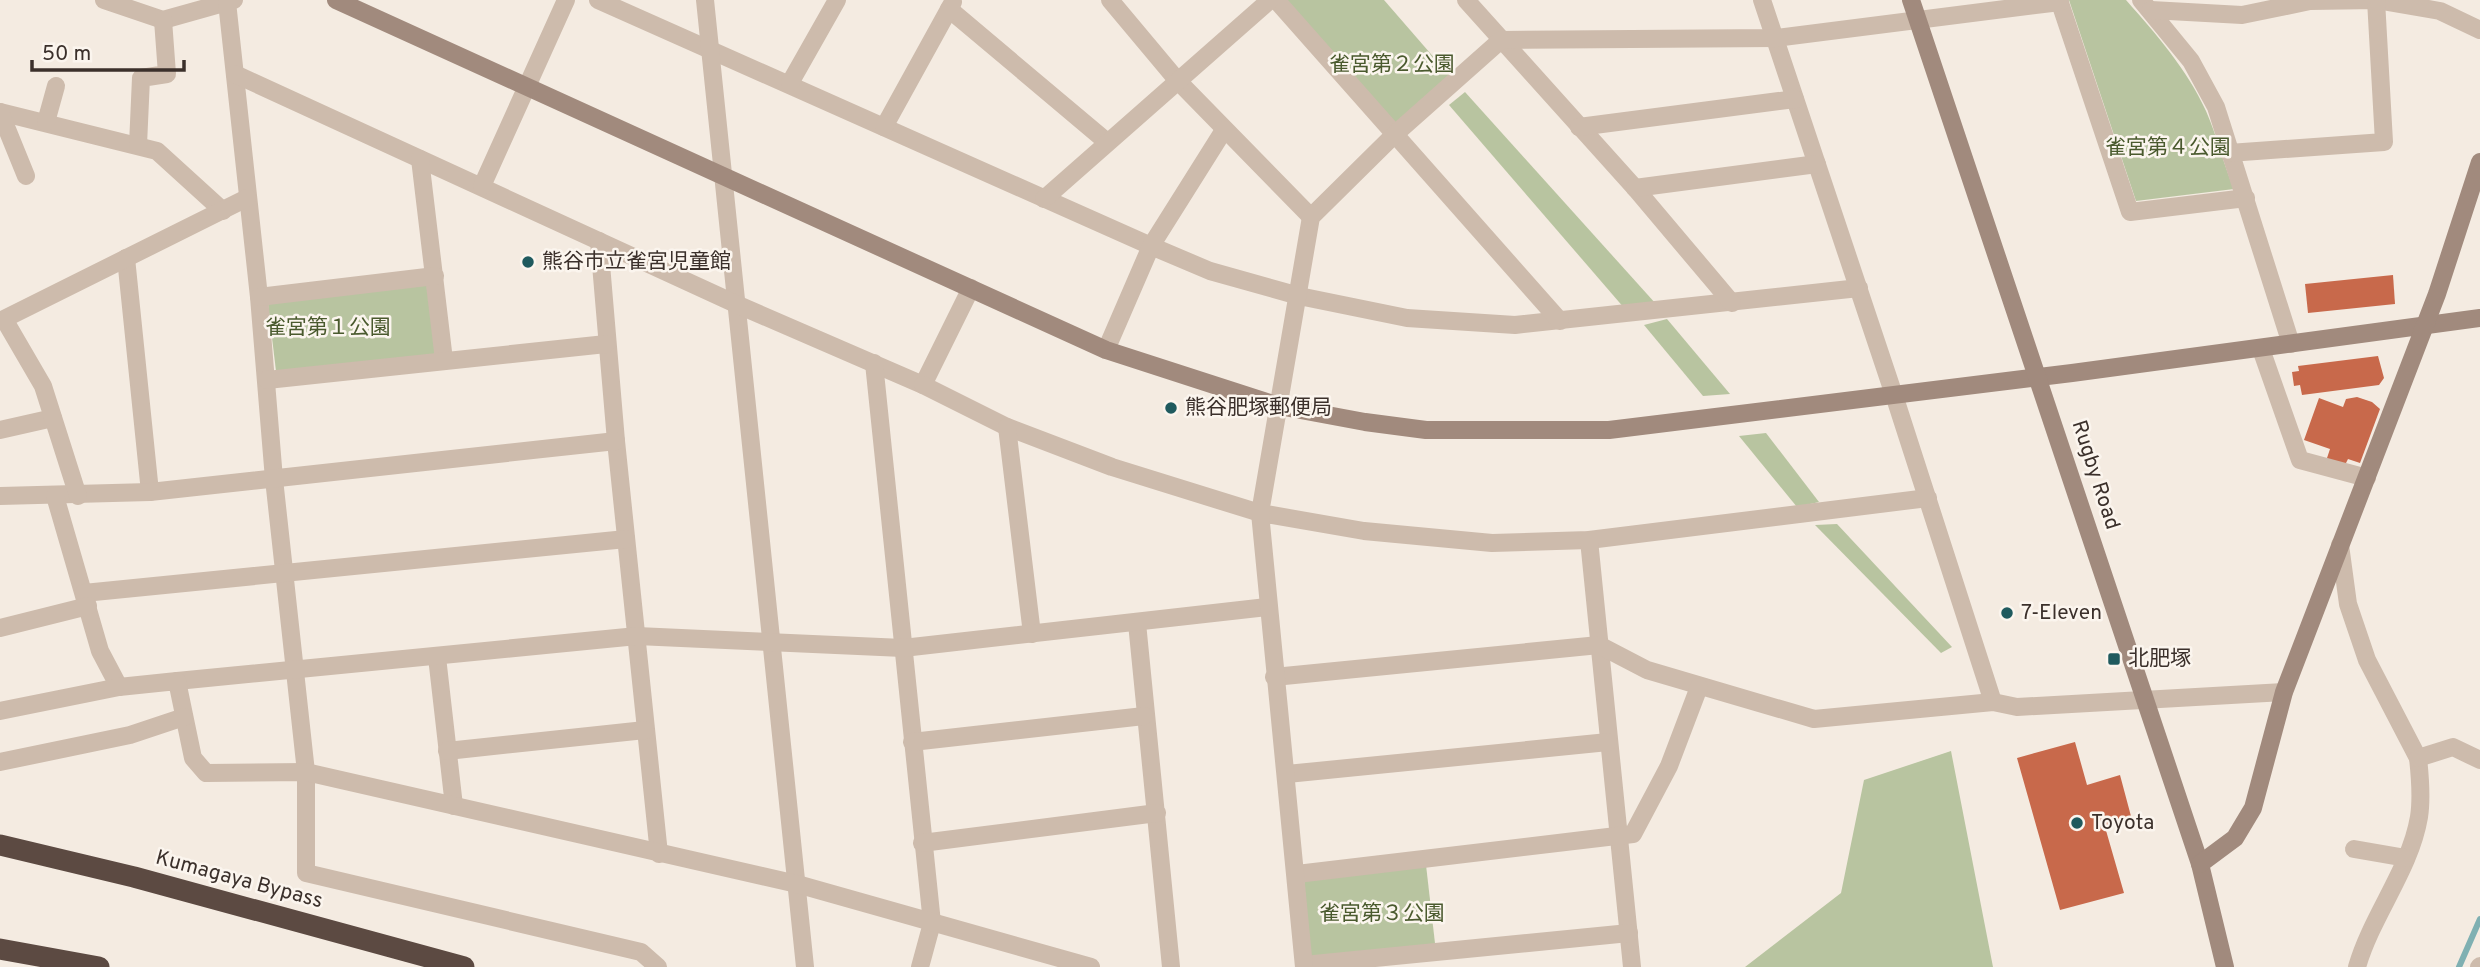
<svg xmlns="http://www.w3.org/2000/svg" width="2480" height="967" font-family="Overpass,'Noto Sans JP',sans-serif">
	<rect width="100%" height="100%" fill="#f4ebe1"/>
	<g fill="#b8c4a0">
		<path d="M1286 0H1384L1450 76 1394 124Z"/>
		<path d="M2069 0H2126C2156 34 2187 69 2206 111 2217 136 2223 163 2234 189L2136 201Z"/>
		<path d="M1465 92 1656 304 1625 309 1449 105Z"/>
		<path d="M427 283 435 354 276 371 267 296Z"/>
		<path d="M1667 319 1730 394 1703 396 1644 325Z"/>
		<path d="M1766 433 1819 502 1797 507 1739 436Z"/>
		<path d="M1837 524 1952 647 1941 653 1815 525Z"/>
		<path d="M1951 751 1993 967H1745L1841 893 1864 780Z"/>
		<path d="M1426 865 1436 952 1311 965 1304 879Z"/>
	</g>
	<g fill="none" stroke-linecap="round" stroke-linejoin="round">
		<path stroke="#7fb0b2" stroke-width="6" d="M2459 967 2480 919"/>
	</g>
	<g fill="#c8694b">
		<path d="M2393 275 2395 304 2308 313 2305 284Z"/>
		<path d="M2378 356 2384 378 2379 385 2302 395 2300 385 2294 386 2292 372 2299 371 2298 366Z"/>
		<path d="M2357 397 2372 402 2380 409 2360 463 2348 459 2344 467 2326 461 2330 449 2304 440 2319 398 2343 407 2346 399Z"/>
		<path d="M2075 742 2087 785 2120 775 2132 820 2105 827 2124 893 2060 910 2017 758Z"/>
	</g>
	<g fill="none" stroke-linecap="round" stroke-linejoin="round">
		<g stroke="#cdbbac" stroke-width="18">
			<path d="M104 0 163 20 227 2"/>
			<path d="M234 0 227 2 259 297 274 479 306 772V873L641 952 658 967"/>
			<path d="M598 0 1151 246 1210 271 1299 296 1407 318 1515 325 1859 288"/>
			<path d="M705 0 805 967"/>
			<path d="M1110 0 1177 80 1311 217"/>
			<path d="M1276 0 1560 321"/>
			<path d="M1466 0 1635 188 1732 303"/>
			<path d="M1762 0 1894 395 1993 702"/>
			<path d="M2059 0 2130 212 2246 198"/>
			<path d="M2141 0 2191 61 2216 107 2291 344"/>
			<path d="M949 9 1107 142"/>
			<path d="M2151 10 2242 15 2310 1 2376 0 2440 11 2480 30"/>
			<path d="M235 74 736 304 923 385 971 288"/>
			<path d="M790 83 837 0"/>
			<path d="M0 112 157 151 223 211"/>
			<path d="M0 112 26 176"/>
			<path d="M46 122 56 86"/>
			<path d="M884 127 953 2"/>
			<path d="M1579 127 1795 99"/>
			<path d="M138 145 141 78 167 74 163 20"/>
			<path d="M2229 153 2384 142 2376 0"/>
			<path d="M420 159 444 360"/>
			<path d="M482 186 566 0"/>
			<path d="M1635 188 1817 164"/>
			<path d="M1044 199 1270 0"/>
			<path d="M599 241 616 441 659 854"/>
			<path d="M126 258 150 492"/>
			<path d="M259 297 435 276"/>
			<path d="M2261 349 2300 460 2367 478"/>
			<path d="M1106 350 1151 246 1224 130"/>
			<path d="M874 363 932 923 920 967"/>
			<path d="M267 380 606 344"/>
			<path d="M923 385 1007 427 1112 467 1260 513 1364 531 1492 543 1589 540 1928 498"/>
			<path d="M1007 427 1032 634"/>
			<path d="M0 430 53 418"/>
			<path d="M0 496 150 492 616 441"/>
			<path d="M55 496 100 651 119 687"/>
			<path d="M78 496 43 386 4 319 247 198"/>
			<path d="M1589 540 1632 967"/>
			<path d="M2340 545 2348 604 2367 660 2418 758C2420 776 2422 798 2419 817 2410 870 2372 915 2357 967"/>
			<path d="M84 593 626 539"/>
			<path d="M1137 623 1171 967"/>
			<path d="M0 628 88 606"/>
			<path d="M437 657 454 806"/>
			<path d="M1274 677 1599 645 1647 670 1814 719 1993 702 2017 707 2284 692"/>
			<path d="M177 681 637 636 903 648 1267 607"/>
			<path d="M0 711 119 687 177 681 193 758 206 773 306 772 797 884 1091 967"/>
			<path d="M912 742 1144 716"/>
			<path d="M447 751 645 730"/>
			<path d="M2418 758 2453 747 2480 760"/>
			<path d="M0 762 130 735 184 717"/>
			<path d="M1287 774 1608 742"/>
			<path d="M922 843 1157 813"/>
			<path d="M2354 849 2406 858"/>
			<path d="M1297 874 1633 834 1669 766 1699 687"/>
			<path d="M1304 965 1629 933"/>
			<path d="M1304 967 1260 513 1311 217 1394 135 1501 40 1776 38 2060 2"/>
			<path d="M2479 967 2480 966"/>
		</g>
		<g stroke="#a18a7d" stroke-width="18">
			<path d="M336 0 1106 350 1279 406 1365 422 1426 430H1609L2072 373 2480 318"/>
			<path d="M1911 0 2200 864 2225 967"/>
			<path d="M2200 864 2235 838 2253 808 2284 692 2437 294 2480 162"/>
		</g>
		<g stroke="#5c4a42" stroke-width="21">
			<path d="M0 845 134 877 464 967"/>
			<path d="M0 949 99 967"/>
		</g>
	</g>
	<g fill="#1f5a5e" stroke="#fbf5ee" stroke-width="2.5">
		<circle cx="528" cy="262" r="7"/>
		<circle cx="1171" cy="408" r="7"/>
		<circle cx="2007" cy="613" r="7"/>
		<rect x="2107" y="652" width="14" height="14" rx="3.5"/>
		<circle cx="2077" cy="823" r="7"/>
	</g>
	<g text-anchor="middle" dominant-baseline="central" stroke-width="5" stroke-linejoin="round" paint-order="stroke">
		<g font-size="21" fill="#4a5a2e" stroke="#fbf5ee">
			<text x="1392" y="65">雀宮第２公園</text>
			<text x="2168" y="148">雀宮第４公園</text>
			<text x="328" y="328">雀宮第１公園</text>
			<text x="1382" y="914">雀宮第３公園</text>
		</g>
		<g font-size="21" fill="#3b302b" stroke="#fbf5ee" text-anchor="start">
			<text x="542" y="262">熊谷市立雀宮児童館</text>
			<text x="1185" y="408">熊谷肥塚郵便局</text>
			<text x="2021" y="613">7-Eleven</text>
			<text x="2128" y="659">北肥塚</text>
			<text x="2091" y="823">Toyota</text>
		</g>
		<g font-size="21" fill="#3b302b" stroke="#fbf5ee">
			<text transform="translate(2095 475) rotate(72)">Rugby Road</text>
			<text transform="translate(239 880) rotate(15)">Kumagaya Bypass</text>
		</g>
	</g>
	<path d="M32 60v10h152v-10" fill="none" stroke="#3b302b" stroke-width="3.5"/>
	<text x="42" y="60" font-size="21" fill="#3b302b" stroke="#fbf5ee" stroke-width="5" paint-order="stroke">50 m</text>
</svg>
